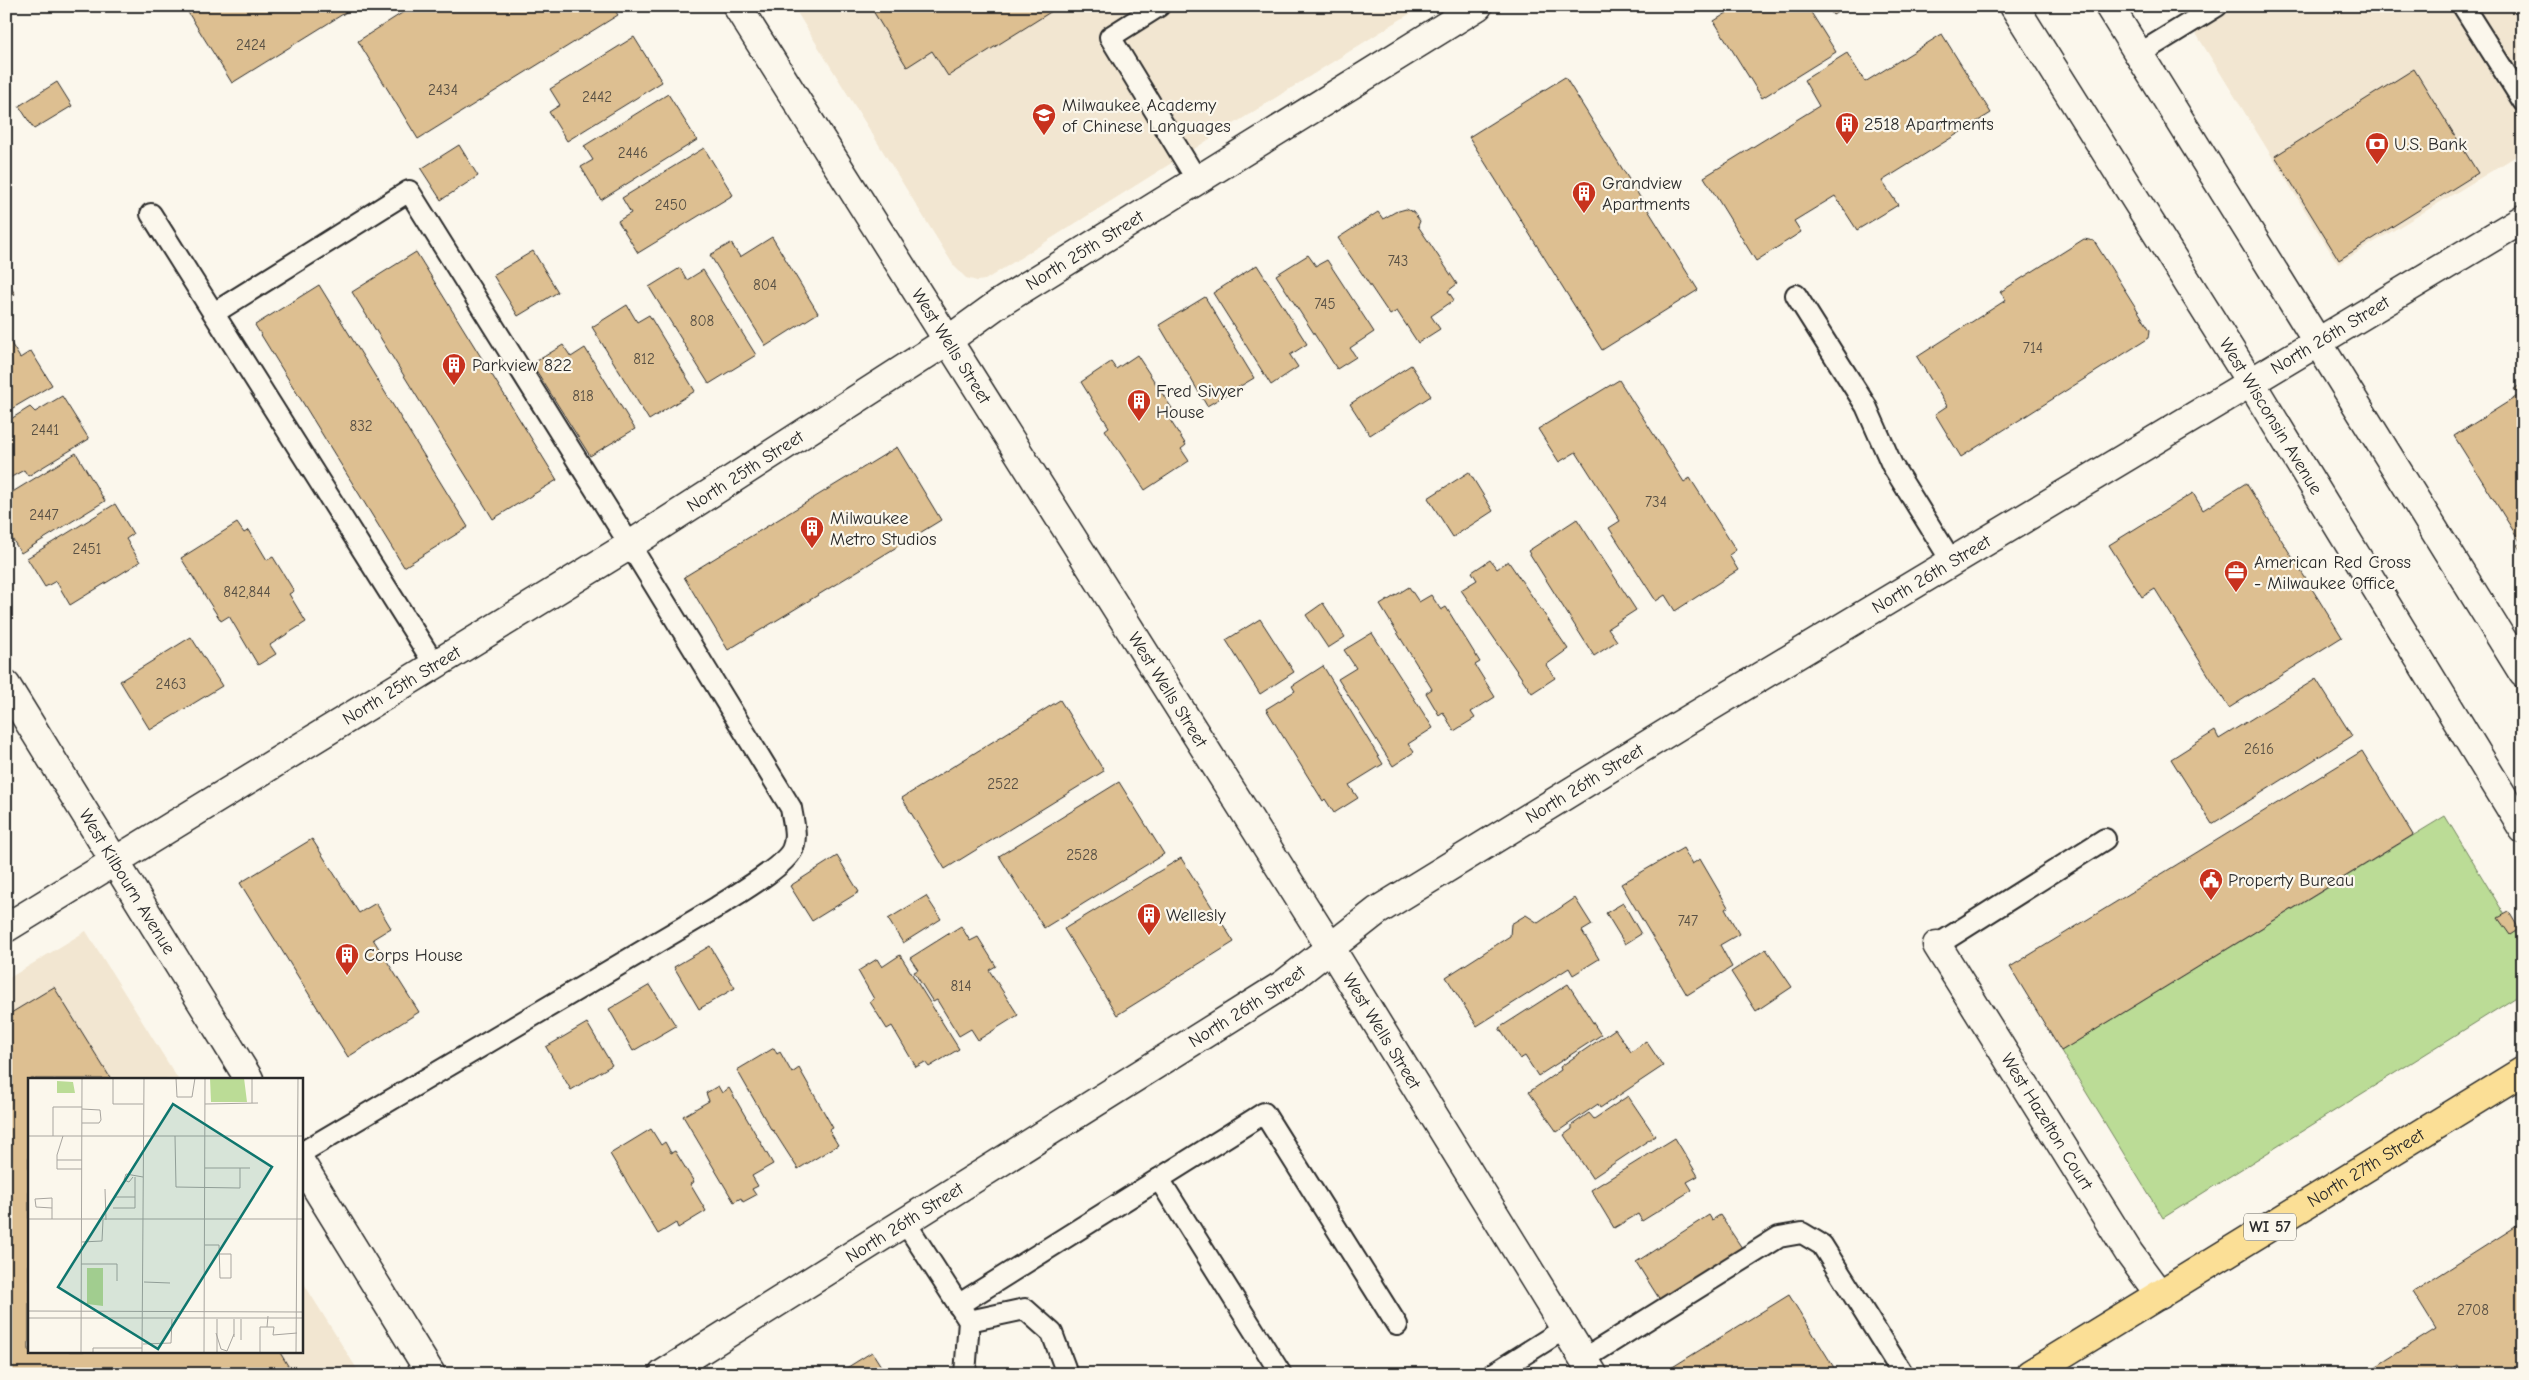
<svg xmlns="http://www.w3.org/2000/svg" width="2529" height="1380" font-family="'Comic Neue',sans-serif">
	<rect width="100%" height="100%" fill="#fbf7ec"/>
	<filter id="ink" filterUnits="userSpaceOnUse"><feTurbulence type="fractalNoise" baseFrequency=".02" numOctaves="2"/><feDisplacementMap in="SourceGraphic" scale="10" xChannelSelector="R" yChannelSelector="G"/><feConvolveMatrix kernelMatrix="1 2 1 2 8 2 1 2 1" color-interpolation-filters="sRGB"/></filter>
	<g filter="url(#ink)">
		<g fill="#f2e6d1">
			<path d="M793 6H1422L985 280 977 281 966 278 954 266Z"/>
			<path d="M2179 6H2523V152L2338 264Z"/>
			<path d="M86 931 178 1079H29V1351H301V1279L360 1374H6V980Z"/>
		</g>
		<path fill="#bbdc96" stroke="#738460" d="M2445 816 2523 945V993L2163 1218 2061 1051Z"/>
		<g fill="#ddbf91" stroke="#2b2b2b">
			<path d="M184 6H356L232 83Z"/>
			<path d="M413 6H612L618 15 418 139 358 41Z"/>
			<path d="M870 6H1060L948 76 932 51 907 67Z"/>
			<path d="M1738 6H1807L1836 52 1762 98 1714 21Z"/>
			<path d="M1827 6H1848L1833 15Z"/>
			<path d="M1942 34 1991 113 1882 181 1898 205 1857 230 1835 196 1794 221 1801 232 1756 261 1704 177 1819 106 1804 80 1847 53 1865 82Z"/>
			<path d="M634 37 662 82 567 141 549 112 560 105 550 89Z"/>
			<path d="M2414 69 2478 173 2339 260 2275 156Z"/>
			<path d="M1565 77 1698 290 1602 350 1469 137Z"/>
			<path d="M57 82 72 106 34 129 19 106Z"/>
			<path d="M668 94 697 140 601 200 581 167 593 160 584 146Z"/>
			<path d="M459 145 478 176 441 200 421 169Z"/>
			<path d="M704 148 733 195 638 253 618 221 631 213 622 198Z"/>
			<path d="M1406 209 1413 212 1420 221 1418 226 1457 284 1448 291 1454 300 1431 316 1440 329 1418 343 1397 311 1390 315 1338 238 1378 212 1383 219 1395 212Z"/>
			<path d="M772 237 818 313 766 346 710 255 731 243 740 257Z"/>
			<path d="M2084 239 2094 241 2150 330 2149 338 1961 457 1935 414 1947 406 1917 357 2006 300 2000 292Z"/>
			<path d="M533 251 558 292 518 316 493 275Z"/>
			<path d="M416 252 557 480 493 519 352 292Z"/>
			<path d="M1308 255 1316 266 1327 260 1374 332 1350 348 1356 357 1337 369 1276 275Z"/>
			<path d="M1257 265 1307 344 1290 355 1298 367 1271 385 1213 293Z"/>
			<path d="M680 268 687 280 703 270 756 355 709 384 649 287Z"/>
			<path d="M6 280 15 294 6 300Z"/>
			<path d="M319 285 468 527 404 567 255 325Z"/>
			<path d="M1205 297 1254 378 1207 406 1159 325Z"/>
			<path d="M627 305 637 322 649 315 695 391 649 420 592 327Z"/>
			<path d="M9 340 20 358 31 351 52 385 6 412V341Z"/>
			<path d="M563 345 571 357 585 348 635 429 590 456 532 364Z"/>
			<path d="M1137 355 1175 413 1168 417 1186 445 1181 449 1189 461 1145 490 1105 430 1109 427 1081 382 1111 362 1116 369Z"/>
			<path d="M1411 365 1431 396 1370 435 1350 404Z"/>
			<path d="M1619 380 1684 482 1690 478 1736 550 1729 555 1738 570 1675 611 1665 595 1656 601 1609 528 1620 521 1576 452 1559 462 1538 429Z"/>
			<path d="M2523 383V555L2517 545 2521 543 2454 436 2519 395 2514 389Z"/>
			<path d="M62 396 89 439 28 476 24 470 6 480V422L30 407 35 412Z"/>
			<path d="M897 447 941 520 728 650 684 577Z"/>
			<path d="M76 453 105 501 21 553 6 529V496Z"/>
			<path d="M1469 472 1493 511 1453 537 1428 498Z"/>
			<path d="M2246 483 2342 637 2229 708 2155 589 2142 597 2109 545 2193 493 2203 510Z"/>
			<path d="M115 504 133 534 126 539 140 562 70 605 56 581 45 587 27 558Z"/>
			<path d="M1577 519 1636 610 1608 628 1617 641 1594 656 1528 551Z"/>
			<path d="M237 523 244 533 249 530 267 560 273 557 294 591 289 594 306 622 270 645 276 654 258 665 229 616 221 621 181 558Z"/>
			<path d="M1490 560 1497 569 1508 561 1568 649 1546 665 1555 678 1532 693 1461 590 1477 580 1472 572Z"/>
			<path d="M1409 587 1419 602 1431 595 1441 610 1446 607 1480 662 1475 665 1495 697 1471 712 1475 718 1454 731 1443 712 1439 715 1426 693 1432 689 1380 605Z"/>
			<path d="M1323 603 1345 637 1328 648 1306 615Z"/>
			<path d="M1260 619 1294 672 1260 694 1226 640Z"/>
			<path d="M1372 633 1433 728 1408 744 1414 752 1393 766 1338 679 1356 668 1344 650Z"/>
			<path d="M191 637 222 686 150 730 120 681Z"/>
			<path d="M1323 666 1383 764 1349 785 1358 798 1334 813 1325 799 1323 801 1266 709 1295 691 1292 686Z"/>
			<path d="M2316 679 2352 736 2212 824 2171 759 2215 731 2219 739Z"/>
			<path d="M1060 700 1104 771 945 869 902 798Z"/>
			<path d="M2362 751 2413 835 2061 1051 2010 967Z"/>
			<path d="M1119 782 1164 854 1044 928 999 856Z"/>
			<path d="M312 839 359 913 376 903 391 928 373 939 419 1012 348 1057 240 883Z"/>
			<path d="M1683 848 1692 864 1700 859 1728 907 1725 909 1739 934 1720 945 1732 967 1687 995 1621 884Z"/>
			<path d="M837 856 859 892 812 921 790 886Z"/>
			<path d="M1181 858 1234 942 1117 1015 1064 929Z"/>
			<path d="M926 896 941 919 903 943 888 919Z"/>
			<path d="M1575 898 1592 925 1582 931 1599 959 1573 975 1569 968 1477 1026 1446 977 1510 936 1511 924 1526 915 1538 923Z"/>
			<path d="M1623 903 1641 934 1625 944 1606 913Z"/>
			<path d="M2509 912 2519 929 2510 935 2498 918Z"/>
			<path d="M961 926 970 941 978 937 996 966 989 970 1018 1015 978 1040 971 1029 959 1036 937 1000 933 1002 914 972 918 970 910 958Z"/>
			<path d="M710 946 735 988 699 1009 674 967Z"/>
			<path d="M1766 949 1792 987 1756 1011 1731 972Z"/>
			<path d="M900 955 959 1049 929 1067 925 1062 916 1067 892 1026 887 1029 870 1002 874 999 858 971 877 959 882 967Z"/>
			<path d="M1568 984 1601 1035 1538 1076 1525 1056 1520 1059 1499 1028Z"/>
			<path d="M650 985 676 1026 633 1051 609 1009Z"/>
			<path d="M54 987 111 1079H29V1351H279L293 1374H6V1016Z"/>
			<path d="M587 1023 612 1065 571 1090 546 1047Z"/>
			<path d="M1615 1029 1631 1052 1646 1041 1663 1066 1600 1108 1598 1104 1557 1132 1529 1092 1561 1070 1560 1067Z"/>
			<path d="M774 1048 777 1054 780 1052 792 1073 799 1068 833 1128 829 1130 838 1145 798 1169 773 1130 772 1131 737 1070Z"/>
			<path d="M718 1086 722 1093 729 1088 773 1164 752 1176 758 1186 752 1189 756 1195 743 1202 741 1198 734 1202 683 1116 709 1101 706 1093Z"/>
			<path d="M1628 1096 1655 1136 1592 1178 1564 1135 1572 1129V1125L1589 1113 1594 1119Z"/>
			<path d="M651 1129 661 1145 665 1142 671 1153 675 1151 694 1182 690 1184 706 1211 678 1228 676 1223 658 1234 610 1154Z"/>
			<path d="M1675 1138 1698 1176 1687 1182 1692 1190 1642 1221 1638 1214 1614 1228 1591 1190Z"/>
			<path d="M1709 1215 1712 1220 1720 1215 1744 1251 1662 1303 1636 1262Z"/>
			<path d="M2523 1222V1374H2464L2458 1365 2444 1374H2364L2436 1329 2413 1292Z"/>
			<path d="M1789 1295 1838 1374H1675L1671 1368Z"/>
			<path d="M872 1352 886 1374H837Z"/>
		</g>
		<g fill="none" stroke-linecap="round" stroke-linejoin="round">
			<g stroke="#2b2b2b" stroke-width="24">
				<g id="lane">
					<path d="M1159 6 1110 37 1197 180"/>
					<path d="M2463 6 2523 101"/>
					<path d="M2139 54 2217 6"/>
					<path d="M151 214 435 665"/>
					<path d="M1796 295 1866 406 1892 465 1952 562"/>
					<path d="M214 313 409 191 630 545 791 808C793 821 798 837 792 850 783 868 735 895 717 907L301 1153"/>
					<path d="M1937 945 2105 839"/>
					<path d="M1159 1179 1281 1374"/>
					<path d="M905 1222 969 1321 965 1374"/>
					<path d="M958 1305 1264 1113 1397 1325"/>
					<path d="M969 1321 1025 1309 1052 1333 1065 1368 1063 1374"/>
					<path d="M1584 1359 1779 1237 1802 1233 1822 1245 1903 1374"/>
					<path d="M1493 1374 1564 1329"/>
				</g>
			</g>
			<g stroke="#2b2b2b" stroke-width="31">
				<g id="street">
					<path id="s1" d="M6 685 249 1079"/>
					<path id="s2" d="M6 928 630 545 947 341 998 304 1478 6"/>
					<path id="s3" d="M1937 945 2129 1253 2160 1295"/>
					<path d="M301 1163 431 1374"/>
					<path id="s4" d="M663 1374 1284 984 1377 911 1678 726 2523 219"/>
				</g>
			</g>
			<g stroke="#2b2b2b" stroke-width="31">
				<g id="secondary">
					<path id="s5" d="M737 6 1330 947 1593 1374"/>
					<path id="s6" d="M2014 6 2251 383 2523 829"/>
					<path d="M2109 6 2523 673"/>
				</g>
			</g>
			<g stroke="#2b2b2b" stroke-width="31">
				<g id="primary">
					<path id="s7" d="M2030 1374 2523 1071"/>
				</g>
			</g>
			<use href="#lane" stroke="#fbf7ec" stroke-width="20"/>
			<use href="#street" stroke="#fbf7ec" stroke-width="28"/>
			<use href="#secondary" stroke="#fbf7ec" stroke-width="28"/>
			<use href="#primary" stroke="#fbdf96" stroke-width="28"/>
		</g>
	</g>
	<defs>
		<g id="school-pin" transform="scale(1.25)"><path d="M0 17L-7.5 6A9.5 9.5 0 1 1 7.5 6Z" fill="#c8321e" stroke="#fbf7ec"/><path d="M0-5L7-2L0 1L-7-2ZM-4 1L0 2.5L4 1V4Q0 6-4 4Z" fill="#fff"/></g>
		<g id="building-pin" transform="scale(1.25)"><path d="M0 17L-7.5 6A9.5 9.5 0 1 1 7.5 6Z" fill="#c8321e" stroke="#fbf7ec"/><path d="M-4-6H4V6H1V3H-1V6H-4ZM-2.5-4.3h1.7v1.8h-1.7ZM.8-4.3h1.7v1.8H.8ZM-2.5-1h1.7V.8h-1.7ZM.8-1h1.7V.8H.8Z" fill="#fff"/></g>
		<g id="bank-pin" transform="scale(1.25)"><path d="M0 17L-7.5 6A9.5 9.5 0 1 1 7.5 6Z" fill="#c8321e" stroke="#fbf7ec"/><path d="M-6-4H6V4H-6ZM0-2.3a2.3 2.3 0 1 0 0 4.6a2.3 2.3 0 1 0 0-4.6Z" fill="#fff"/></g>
		<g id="office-pin" transform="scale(1.25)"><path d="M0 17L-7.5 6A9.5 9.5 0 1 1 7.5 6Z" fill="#c8321e" stroke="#fbf7ec"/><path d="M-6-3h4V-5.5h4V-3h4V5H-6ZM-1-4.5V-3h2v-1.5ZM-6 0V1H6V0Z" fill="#fff"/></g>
		<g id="civic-pin" transform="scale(1.25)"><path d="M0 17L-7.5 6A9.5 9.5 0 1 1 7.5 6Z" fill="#c8321e" stroke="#fbf7ec"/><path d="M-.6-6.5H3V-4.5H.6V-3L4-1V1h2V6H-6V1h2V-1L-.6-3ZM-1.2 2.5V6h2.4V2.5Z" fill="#fff"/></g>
	</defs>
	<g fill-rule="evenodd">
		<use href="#school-pin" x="1044" y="115"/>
		<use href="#building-pin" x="1847" y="124"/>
		<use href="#bank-pin" x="2377" y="144"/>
		<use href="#building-pin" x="1584" y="193"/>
		<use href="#building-pin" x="454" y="365"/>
		<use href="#building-pin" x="1139" y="401"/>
		<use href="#building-pin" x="812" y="528"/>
		<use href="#office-pin" x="2236" y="572"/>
		<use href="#civic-pin" x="2211" y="880"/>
		<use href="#building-pin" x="1149" y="915"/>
		<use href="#building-pin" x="347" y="955"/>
	</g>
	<g text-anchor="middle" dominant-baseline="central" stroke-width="4.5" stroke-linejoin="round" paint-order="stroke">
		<g font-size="15" fill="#585044">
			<text x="251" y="45">2424</text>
			<text x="443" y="90">2434</text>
			<text x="597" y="97">2442</text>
			<text x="633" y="153">2446</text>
			<text x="671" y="205">2450</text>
			<text x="1398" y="261">743</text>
			<text x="765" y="285">804</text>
			<text x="1325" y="304">745</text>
			<text x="702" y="321">808</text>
			<text x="2033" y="348">714</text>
			<text x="644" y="359">812</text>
			<text x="583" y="396">818</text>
			<text x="361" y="426">832</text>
			<text x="45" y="430">2441</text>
			<text x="1656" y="502">734</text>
			<text x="44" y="515">2447</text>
			<text x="87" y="549">2451</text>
			<text x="247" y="592">842,844</text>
			<text x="171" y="684">2463</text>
			<text x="2259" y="749">2616</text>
			<text x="1003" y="784">2522</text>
			<text x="1082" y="855">2528</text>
			<text x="1688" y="921">747</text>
			<text x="961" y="986">814</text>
			<text x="2473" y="1310">2708</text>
		</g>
		<rect fill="#fbf7ec" stroke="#696865" stroke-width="1" x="2244" y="1213.5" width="52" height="27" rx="4"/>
		<g font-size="16" font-weight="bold" fill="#2b2b2b">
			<text x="2270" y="1227">WI 57</text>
		</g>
		<g font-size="18" fill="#2b2b2b" stroke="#fbf7ec" text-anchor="start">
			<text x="1062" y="105">Milwaukee Academy<tspan x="1062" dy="21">of Chinese Languages</tspan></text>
			<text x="1864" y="124">2518 Apartments</text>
			<text x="2394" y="144">U.S. Bank</text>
			<text x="1602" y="183">Grandview<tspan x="1602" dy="21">Apartments</tspan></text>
			<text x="472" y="365">Parkview 822</text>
			<text x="1156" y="391">Fred Sivyer<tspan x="1156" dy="21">House</tspan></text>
			<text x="830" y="518">Milwaukee<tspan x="830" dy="21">Metro Studios</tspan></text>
			<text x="2254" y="562">American Red Cross<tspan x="2254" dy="21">- Milwaukee Office</tspan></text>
			<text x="2228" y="880">Property Bureau</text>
			<text x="1166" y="915">Wellesly</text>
			<text x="364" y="955">Corps House</text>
		</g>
		<g font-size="18" fill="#2b2b2b" stroke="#fbf7ec">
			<text stroke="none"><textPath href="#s2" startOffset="1274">North 25th Street</textPath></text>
			<text stroke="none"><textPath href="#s4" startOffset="1965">North 26th Street</textPath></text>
			<text stroke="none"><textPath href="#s5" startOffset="402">West Wells Street</textPath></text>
			<text stroke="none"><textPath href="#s6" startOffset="484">West Wisconsin Avenue</textPath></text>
			<text stroke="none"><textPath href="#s2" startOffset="869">North 25th Street</textPath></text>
			<text stroke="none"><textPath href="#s4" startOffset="1500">North 26th Street</textPath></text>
			<text stroke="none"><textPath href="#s2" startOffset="464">North 25th Street</textPath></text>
			<text stroke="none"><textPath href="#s5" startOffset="808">West Wells Street</textPath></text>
			<text stroke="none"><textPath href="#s4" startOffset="1095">North 26th Street</textPath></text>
			<text stroke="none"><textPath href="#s1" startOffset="231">West Kilbourn Avenue</textPath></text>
			<text stroke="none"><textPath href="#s4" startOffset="690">North 26th Street</textPath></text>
			<text stroke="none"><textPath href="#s5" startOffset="1211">West Wells Street</textPath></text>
			<text stroke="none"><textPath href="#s3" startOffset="208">West Hazelton Court</textPath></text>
			<text stroke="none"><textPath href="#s7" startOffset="394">North 27th Street</textPath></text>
			<text stroke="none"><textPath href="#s4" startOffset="285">North 26th Street</textPath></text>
		</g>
	</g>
	<g transform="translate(28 1078)">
		<rect width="275" height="275" fill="#fbf7ec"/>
		<path d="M182 0H216L219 24H183ZM29 3 45 4 47 15H29ZM59 190H75V228L59 226Z" fill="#bbdc96"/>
		<path fill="none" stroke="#a8a59f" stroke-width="1" d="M85 0V26H115M148 0 149 19H164L167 0M224 25V0M177 26 230 25M54 45H71L73 42 72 32 54 31M0 58H275M25 58V29H54M35 58 29 77V91H54M147 58 148 109 212 110V90M29 82H54M177 90H222M105 99 101 104 96 102 98 96 115 99M77 111 78 142M86 119H107M24 130 8 129 7 121 24 120V141M85 130H107V99M0 141H275M54 164 74 163 75 142M177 167H191L192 200H203V176H191M53 186H89V203M116 204 142 205M0 233 275 234M240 238 239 249H246L245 257 269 255M0 240H275M189 241V275M213 241V262M188 255 193 271 199 273 206 256M206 259V241M115 266 143 265 144 241M53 275 54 0M65 275V270H114M114 275 116 0M176 275 177 0M232 275V249H239M268 275 270 0"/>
		<path fill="#0f766e" fill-opacity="0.15" stroke="#0f766e" stroke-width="2.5" d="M145 26 244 89 130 271 30 209Z"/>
		<rect width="275" height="275" fill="none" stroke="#2b2b2b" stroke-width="2.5"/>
	</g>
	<rect width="2529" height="1380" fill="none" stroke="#fbf7ec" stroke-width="25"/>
	<rect x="12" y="12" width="2504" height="1355" fill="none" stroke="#2b2b2b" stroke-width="2" filter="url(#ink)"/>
</svg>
